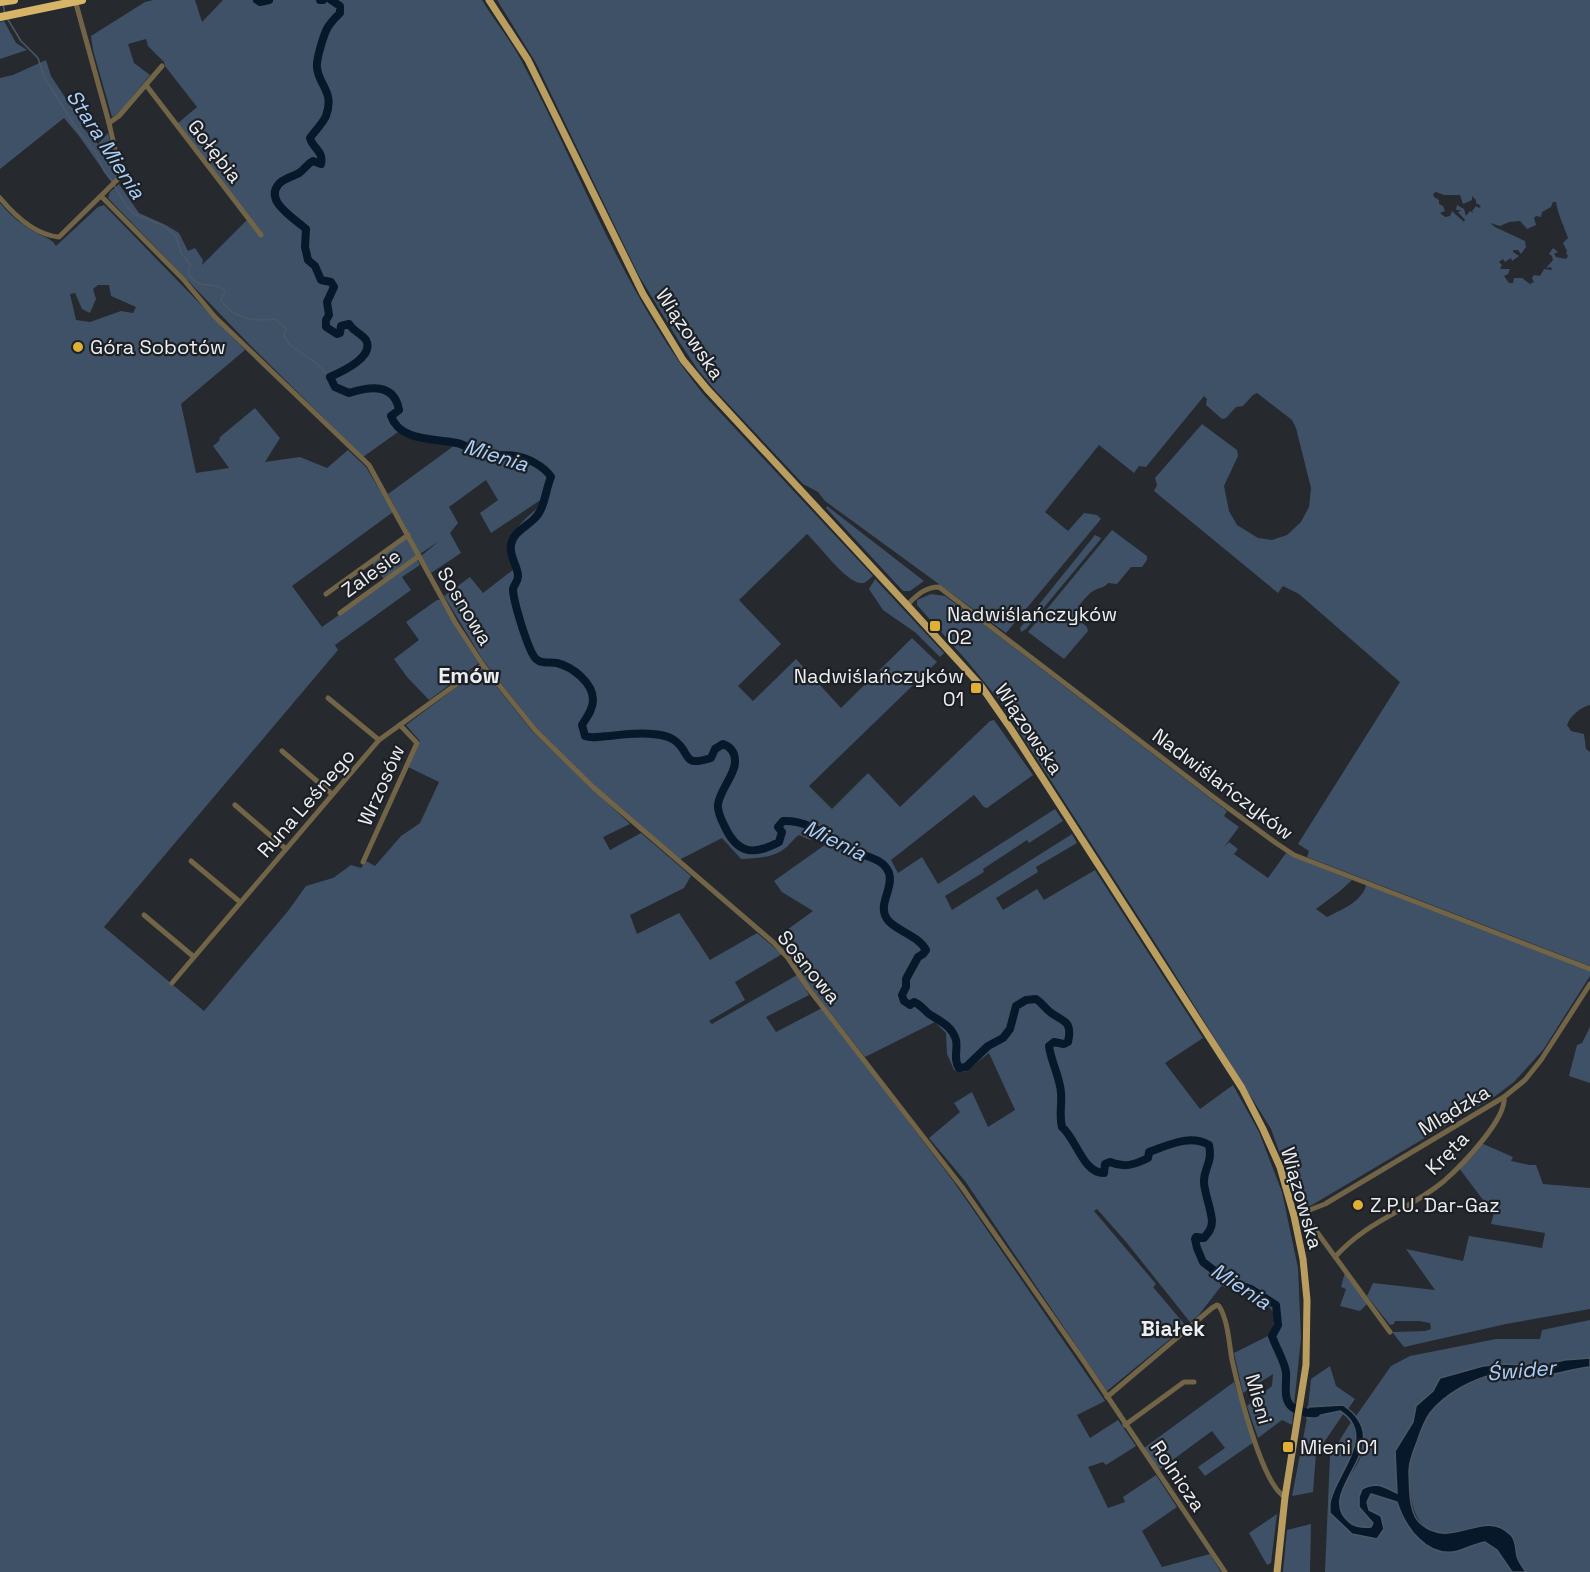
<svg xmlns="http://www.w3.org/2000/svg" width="1590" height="1572" font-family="'Space Grotesk',sans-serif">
	<rect width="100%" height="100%" fill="#26292e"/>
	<g fill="#3e5167" fill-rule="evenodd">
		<path d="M153 0H195L202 22 223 0H482C494 20 509 38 520 58 581 171 623 294 704 395L873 576C869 579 866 584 860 583 845 581 819 545 807 534L739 600 781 644 738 686 753 701 796 659 841 708 912 638 937 662 809 786 832 809 868 773 900 807 990 721 994 720 1033 775 987 808 984 807 974 795 891 860 898 873 922 857 938 884 1055 809 1063 821 1029 843 1027 840 983 869 984 872 945 896 952 910 1072 834 1077 843 1036 867 1038 872 996 898 1003 910 1037 889 1044 900 1095 870 1203 1038 1165 1063 1200 1109 1233 1085 1259 1132 1282 1192 1298 1268 1301 1338 1292 1425 1282 1420 1258 1438 1247 1406 1272 1386 1273 1374 1243 1393 1234 1353 1270 1335C1272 1329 1275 1322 1274 1316 1273 1302 1240 1290 1229 1285L1225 1288 1222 1285 1198 1316 1190 1322 1127 1243 1097 1209 1094 1211 1156 1284 1153 1287 1186 1326 1107 1391 965 1181 929 1138 960 1112 954 1103 972 1092 988 1127 1015 1110 989 1053 965 1072 954 1070 947 1054 946 1033 935 1022 865 1057 810 987 787 951 789 949 776 938 813 911 782 892 774 881 829 842 821 835 810 840 799 835C793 839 790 845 784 849 772 858 756 858 741 859L722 838 679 860 606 797 536 728 483 660 444 596 470 577 483 593 514 569C513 564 510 560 508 556 503 534 528 518 541 504L542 499 491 533 480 513 498 500 486 480 449 507 458 523 450 533 461 553 431 573 421 556 439 541 420 554 388 494 455 445 404 436 398 432 363 457 250 345 108 198 110 192 119 184 139 213 166 225 179 233 188 251 195 248 203 260 202 265 247 220 177 124 197 107 165 66 164 62 148 46 146 39 128 44 134 63 150 75 118 114 112 117 93 50 91 36 145 2Z"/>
		<path d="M497 0H1590V705C1581 707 1570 716 1567 725L1571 731 1584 734 1586 749 1590 752V966L1307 857 1309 851 1298 844 1400 682 1299 594 1283 586 1278 593 1154 491 1157 485 1155 478 1202 424 1237 450 1238 456 1224 486 1229 511 1237 525 1258 538 1272 540 1287 535 1301 522 1309 507 1311 488 1296 428 1292 420 1257 393 1253 395 1243 406 1236 407 1226 418 1222 419 1206 405 1207 399 1204 396 1146 467 1139 466 1134 473 1099 445 1045 512 1068 531 1084 513 1097 515 1101 519 1006 633 825 501 818 492 803 484 715 390 698 370 680 343 639 276 536 63ZM1436 192 1444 195H1460L1463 204 1472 200V196L1476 200V203L1481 206 1479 208 1476 206 1472 211 1473 213 1470 211 1466 216 1464 209 1457 205 1456 210H1461L1458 212 1465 220 1464 222 1452 211 1450 216 1445 217 1440 213 1445 211 1443 206 1439 204V200L1434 197 1433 194ZM1553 202H1556C1558 215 1564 226 1568 238L1563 243 1567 251 1566 253 1568 256 1566 259 1556 257 1554 254 1558 252 1553 248 1549 254 1552 256 1553 260 1546 268 1551 267 1552 270 1544 269 1540 276 1534 275 1532 278 1534 282 1530 284 1522 278H1514L1513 283H1509L1504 276 1508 274 1510 269H1500L1502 265 1499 262 1503 259 1505 262 1511 258 1512 261 1519 256 1513 252V250H1518L1521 254 1526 247 1525 241 1495 227 1490 223 1500 226 1509 222 1520 221 1527 229 1536 225 1534 218 1536 216 1541 217 1542 212 1551 207Z"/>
		<path d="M4 21 16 43 27 50 0 59V22Z"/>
		<path d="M46 60 51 76 80 120 82 127 98 144 108 133 119 177 113 184 79 136 64 118 0 169V78L13 75Z"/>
		<path d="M0 203C10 215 23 226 37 233 46 238 51 238 56 246L98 207 104 205 245 350 181 404 196 473 229 468 213 446 219 441 220 437 255 408 280 438 265 462 300 457 327 468 348 450 366 467 393 512 292 586 322 627 417 559 420 565 402 577 411 590 335 645 338 650 104 927 204 1011 288 911 306 886 333 878 351 865 361 868 366 861 375 866 401 836 420 823 439 782 408 767 420 741 406 725 482 668 533 732 630 824 603 837 610 850 641 833 691 876 684 888 630 915 637 934 679 913 710 960 757 933 782 954 735 982 745 1000 709 1021 712 1024 797 975 809 995 766 1017 776 1032 822 1008 954 1182 1105 1401 1077 1415 1090 1438 1118 1420 1136 1446 1106 1465 1103 1462 1088 1467 1108 1508 1125 1502 1123 1497 1156 1475 1177 1507 1142 1531 1162 1567 1210 1554 1221 1572H0ZM98 285H109L111 296 136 307 133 313 121 311 90 322 76 320 70 294 75 293 82 309 90 313 96 299 93 289Z"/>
		<path d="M827 506 924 581 910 591H903L826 508Z"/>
		<path d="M1112 530 1147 556V560L1142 567H1131L1117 584 1108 583C1104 588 1101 587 1095 590 1087 594 1079 605 1075 613L1077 619 1087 627 1088 631 1064 659 1028 632Z"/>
		<path d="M1095 535 1101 538 1100 540 1026 629 1021 632 1020 628Z"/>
		<path d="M407 538 416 556 384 579 372 563Z"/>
		<path d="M875 579 944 653 940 657 916 633 883 610 869 589Z"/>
		<path d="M931 594 945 596 979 621 1227 811 1224 816 1239 827 1224 847 1229 842 1238 849 1234 854 1268 878 1286 853 1352 880 1340 891 1316 909 1327 917C1341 910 1363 901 1366 885L1590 971V976L1543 1050 1514 1082 1494 1097 1312 1205 1303 1208 1298 1204 1271 1129 1161 952 999 700 967 661 917 605V600Z"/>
		<path d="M437 600H440L479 663 429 700 407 677 394 659 419 640 406 622Z"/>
		<path d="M1590 1027V1083L1569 1076 1577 1045 1582 1043Z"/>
		<path d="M1481 1143 1513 1157 1511 1161 1530 1165H1536L1543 1184 1590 1188V1309L1506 1324 1404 1347 1392 1332 1425 1331 1431 1329 1430 1323 1419 1321H1395L1394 1324 1390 1325 1367 1296 1373 1283 1435 1290 1406 1249 1463 1261 1469 1236 1542 1248 1545 1233 1491 1224 1496 1205 1486 1204 1459 1168Z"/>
		<path d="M1345 1272 1367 1304 1360 1311 1340 1306 1346 1289 1341 1287Z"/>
		<path d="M1590 1320V1358L1547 1364 1543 1366 1503 1364 1483 1366 1440 1378 1433 1391 1416 1406 1413 1422 1395 1451 1397 1493 1362 1489 1374 1523 1371 1527C1361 1529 1353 1526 1346 1519 1325 1495 1357 1475 1362 1452 1364 1443 1360 1429 1358 1420L1356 1416 1391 1366 1410 1356 1496 1339H1540L1542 1330Z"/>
		<path d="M1330 1366 1336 1386 1355 1399 1348 1409 1343 1405 1308 1407 1311 1379Z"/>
		<path d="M1590 1367V1572H1526L1517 1557 1515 1543 1469 1528C1431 1544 1412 1525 1410 1487 1410 1480 1408 1471 1409 1464 1411 1451 1422 1424 1430 1413 1441 1398 1460 1387 1478 1380 1487 1376 1499 1372 1509 1373 1520 1374 1529 1377 1541 1376 1557 1375 1573 1368 1590 1367Z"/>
		<path d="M1234 1382 1254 1442 1205 1476 1198 1467 1225 1448 1212 1431 1159 1470 1144 1448Z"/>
		<path d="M1340 1411 1344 1413 1316 1454 1313 1492 1292 1496 1307 1418Z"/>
		<path d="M1351 1422C1365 1447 1339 1477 1330 1500L1352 1534 1384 1529 1381 1516 1369 1510 1367 1502 1371 1494 1397 1502 1402 1517 1443 1551H1457L1485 1542 1497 1550 1512 1572H1325L1330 1456Z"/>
		<path d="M1277 1514 1271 1563 1267 1565 1249 1533Z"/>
		<path d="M1311 1524 1310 1572H1283L1287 1530Z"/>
	</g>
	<path fill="#07182b" stroke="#4c5866" stroke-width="1.5" d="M1590 1358V1367C1574 1368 1557 1375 1541 1376 1525 1377 1511 1371 1496 1374 1472 1379 1445 1394 1430 1413 1424 1421 1420 1433 1417 1442 1413 1452 1409 1461 1409 1472 1410 1488 1408 1513 1421 1524 1453 1551 1483 1507 1511 1535 1517 1542 1515 1549 1517 1556 1518 1562 1523 1567 1526 1572H1512L1497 1550 1485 1542C1475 1544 1467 1548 1458 1551 1427 1559 1405 1527 1397 1502L1371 1494 1367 1502 1369 1510 1381 1516 1384 1529 1377 1539 1352 1534 1330 1513C1330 1509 1329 1503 1331 1499 1338 1471 1377 1435 1340 1411L1307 1418 1308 1407 1343 1405C1402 1445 1312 1490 1349 1522 1355 1527 1362 1528 1371 1527L1373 1523 1359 1507V1497L1362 1489C1376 1481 1384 1487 1397 1493L1395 1451 1413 1422 1416 1406 1433 1391 1440 1378 1483 1366 1503 1364 1543 1366 1564 1360Z"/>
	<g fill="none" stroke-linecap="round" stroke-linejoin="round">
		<g stroke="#4c5866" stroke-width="1.5">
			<path d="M3 4 5 14"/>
			<path d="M7 18 21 41 38 58 44 77 79 132 95 151 104 171 112 181"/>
			<path d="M114 185 125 204 134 214 162 225 176 236 181 253 191 265 188 272C197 292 211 280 225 290L221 300C235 319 252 322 275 319L286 328 284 336 290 345 316 363 330 377"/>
		</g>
		<g stroke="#07182b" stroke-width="8">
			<path d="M257 0 260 2 269 0"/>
			<path d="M320 0H323"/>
			<path d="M331 0 340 6V13C336 17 331 22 328 27 324 33 316 60 317 67 318 85 335 91 326 116 323 123 315 131 310 138 313 149 324 151 321 164L313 161C307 164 304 170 299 173 292 177 282 179 278 185 265 202 295 219 306 229L305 247 308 260 315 266 321 280 331 282 334 287 327 302 329 315 326 320V327L337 334 340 333 341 326 349 324C353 331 362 334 366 340 375 357 341 372 330 377L335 387 349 393C369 387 394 382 399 410L391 416C400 442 435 438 457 443 466 445 474 451 483 454 494 457 504 454 515 456 528 458 544 466 551 477 545 491 545 509 534 519 525 528 513 532 511 545 509 557 518 566 518 576 518 581 514 585 513 589 513 600 528 651 536 659 543 665 549 661 557 663 573 667 593 683 593 700 593 710 586 718 582 725L585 736C593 739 600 736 609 736 626 734 659 730 674 740 692 752 680 768 711 758L715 749 723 744C731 747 735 752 735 761 736 773 720 790 718 804 717 811 721 819 724 825 737 854 753 856 779 842L782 832 778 827 783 821C811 820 828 838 850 850 864 857 883 857 889 873 894 888 877 905 887 919 894 930 918 935 926 950L923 954 918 957 906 979V987L902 995 904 1001 910 1005 914 1002C921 1005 924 1010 929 1014 940 1021 952 1026 956 1040 958 1050 953 1059 959 1068L966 1067 988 1046 1003 1038 1010 1029 1016 1006 1026 1000 1036 999C1042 1003 1045 1008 1050 1012 1063 1022 1073 1020 1068 1042L1064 1044 1054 1042 1049 1046C1051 1062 1060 1077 1061 1093 1062 1105 1059 1115 1062 1127 1077 1140 1083 1173 1104 1173L1105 1164 1110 1162C1124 1168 1134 1165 1148 1158L1149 1152C1169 1145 1190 1134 1209 1145 1213 1164 1203 1168 1204 1183 1205 1195 1211 1208 1212 1221 1212 1228 1209 1232 1204 1238L1196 1237 1195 1239 1197 1248 1203 1262 1216 1272 1230 1282 1251 1289 1276 1305 1278 1325 1272 1336C1276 1348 1284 1360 1286 1372 1287 1385 1281 1404 1297 1410 1304 1412 1309 1414 1316 1413"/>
		</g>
		<g stroke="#726446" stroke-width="5">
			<path d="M146 85 261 235"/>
			<path d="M109 123 119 116 162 66"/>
			<path d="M102 197 183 279 215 317 369 465 455 622 483 665 535 730 594 788 774 943 788 958 808 988 962 1187 1083 1360 1225 1572"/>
			<path d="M0 198C15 216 35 235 59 237L121 176 109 123 75 0"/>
			<path d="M326 594 408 535"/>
			<path d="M907 605C917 595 925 587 939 587L1212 796 1276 843 1294 855 1590 969"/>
			<path d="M340 613 419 556"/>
			<path d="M328 698 379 740"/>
			<path d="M282 751 332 794"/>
			<path d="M235 805 286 849"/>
			<path d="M191 861 240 902"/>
			<path d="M363 862 417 743 400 725"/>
			<path d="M144 915 194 957"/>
			<path d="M172 983 379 740 483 665"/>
			<path d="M1305 1213 1306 1217 1390 1332"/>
			<path d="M1294 1216 1325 1204 1504 1097 1525 1080 1541 1060 1590 984"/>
			<path d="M1335 1257C1368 1220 1408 1211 1444 1181 1461 1166 1507 1119 1504 1097"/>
			<path d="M1107 1397 1212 1308 1217 1305 1219 1306C1228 1320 1229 1343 1232 1360 1238 1387 1262 1485 1285 1497"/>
			<path d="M1125 1425 1184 1382H1194"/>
		</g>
		<path stroke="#ba9e5f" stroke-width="7" d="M489 0 528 60 643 294 683 360 707 389 907 605 981 686 1011 729 1175 984 1242 1088 1263 1129 1280 1167 1294 1216 1303 1259 1307 1300 1306 1365 1285 1497 1277 1572"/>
		<g stroke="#d7b568" stroke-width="8">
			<path d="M0 2 14 0"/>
			<path d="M0 17 82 0"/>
		</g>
	</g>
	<g fill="#e0b034" stroke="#1c2024" stroke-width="2">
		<circle cx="78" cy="347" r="6"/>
		<rect x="929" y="620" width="12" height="12" rx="3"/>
		<rect x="970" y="682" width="12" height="12" rx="3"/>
		<circle cx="1358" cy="1205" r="6"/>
		<rect x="1282" y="1441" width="12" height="12" rx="3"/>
	</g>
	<g text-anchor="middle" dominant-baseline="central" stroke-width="4.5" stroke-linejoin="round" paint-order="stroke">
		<g font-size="20" fill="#eceef1" stroke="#1c2024">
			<text transform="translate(215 151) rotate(52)">Gołębia</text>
			<text transform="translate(690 334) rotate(56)">Wiązowska</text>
			<text transform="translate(371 573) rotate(-36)">Zalesie</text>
			<text transform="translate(465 606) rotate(59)">Sosnowa</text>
			<text transform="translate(1029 729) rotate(56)">Wiązowska</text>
			<text transform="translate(1223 784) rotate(37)">Nadwiślańczyków</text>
			<text transform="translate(381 785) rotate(-66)">Wrzosów</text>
			<text transform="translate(306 803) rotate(-49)">Runa Leśnego</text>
			<text transform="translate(809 967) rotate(51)">Sosnowa</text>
			<text transform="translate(1454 1110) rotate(-31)">Mlądzka</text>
			<text transform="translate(1447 1153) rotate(-45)">Kręta</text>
			<text transform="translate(1302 1198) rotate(74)">Wiązowska</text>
			<text transform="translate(1259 1399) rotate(74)">Mieni</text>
			<text transform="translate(1178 1476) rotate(56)">Rolnicza</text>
		</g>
		<g font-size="20" fill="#eceef1" stroke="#1c2024" text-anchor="start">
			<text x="90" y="347">Góra Sobotów</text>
			<text x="947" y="614">Nadwiślańczyków<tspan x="947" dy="23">02</tspan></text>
			<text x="964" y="676" text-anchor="end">Nadwiślańczyków<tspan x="964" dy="23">01</tspan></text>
			<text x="1370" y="1205">Z.P.U. Dar-Gaz</text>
			<text x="1300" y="1447">Mieni 01</text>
		</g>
		<g font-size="21" font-style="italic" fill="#abd0fd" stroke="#1c2024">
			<text transform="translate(106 144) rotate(57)">Stara Mienia</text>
			<text transform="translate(496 455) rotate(17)">Mienia</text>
			<text transform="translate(835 840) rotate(26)">Mienia</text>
			<text transform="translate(1241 1286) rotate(33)">Mienia</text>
			<text transform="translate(1521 1370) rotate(-5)">Świder</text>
		</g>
		<g font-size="21" font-weight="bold" fill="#eceef1" stroke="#1c2024">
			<text x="1173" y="1328">Białek</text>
		</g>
		<g font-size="22" font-weight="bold" fill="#eceef1" stroke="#1c2024">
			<text x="469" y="675">Emów</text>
		</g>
	</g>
</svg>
